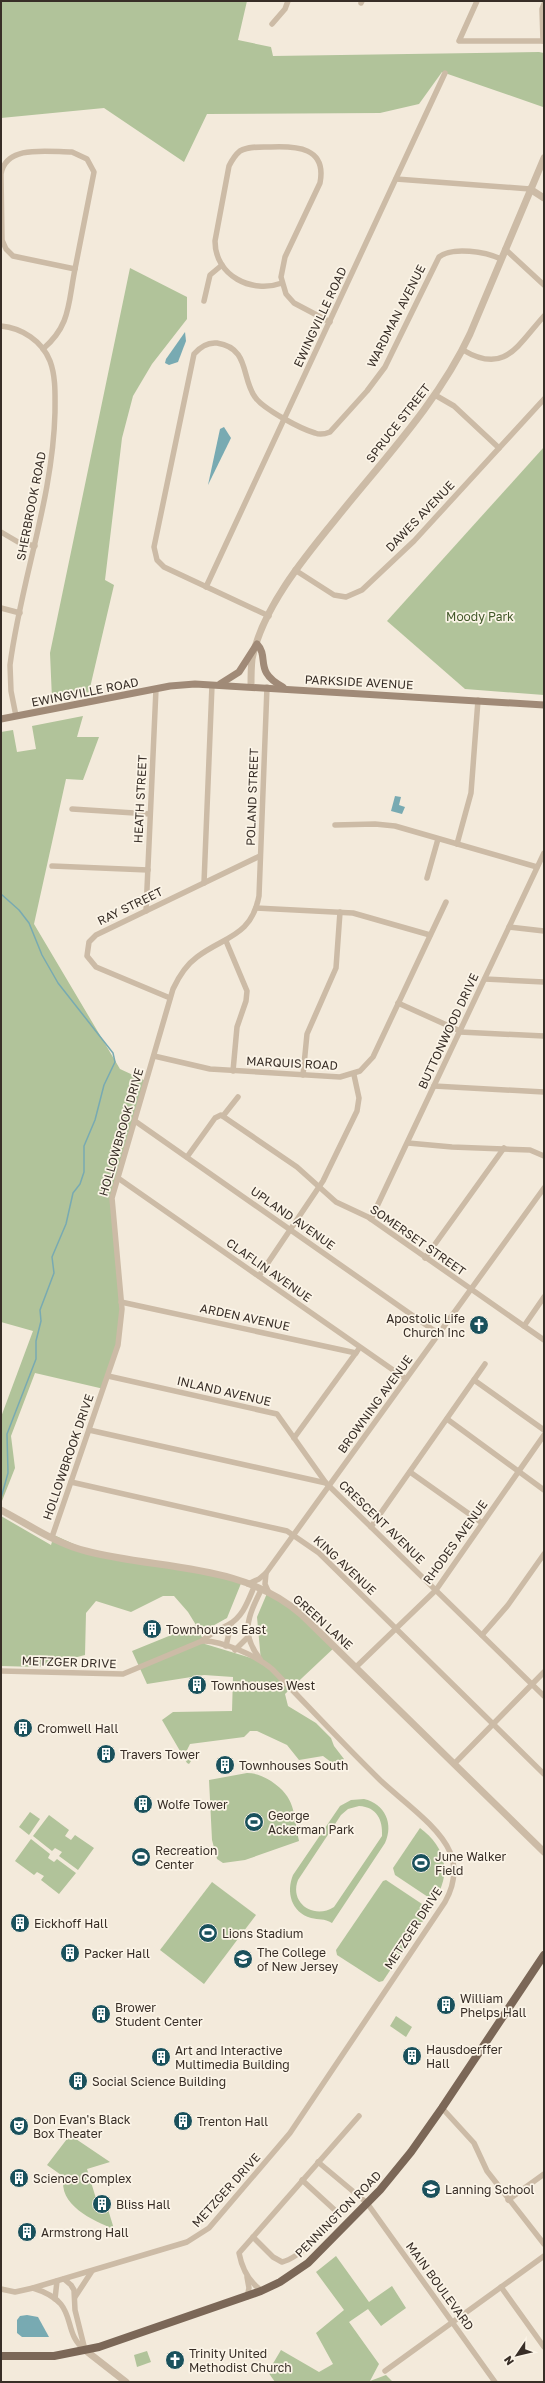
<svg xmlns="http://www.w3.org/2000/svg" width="545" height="2383" font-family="'Golos Text',sans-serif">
	<rect width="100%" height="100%" fill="#f3eadb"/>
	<g fill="#b1c39a" fill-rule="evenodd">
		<path d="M1 1H247L238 40 271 47 273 56 539 52 544 53V104L543 107 442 72 419 104 380 113 207 114 184 162 104 108 1 118Z"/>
		<path d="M130 268 187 297V319L152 364 133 396 122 438 105 580 114 585 89 692 52 699 50 653Z"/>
		<path d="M544 447V695L465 689 387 621Z"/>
		<path d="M83 716 77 737H99L83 780 66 779 34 924 120 1069 146 1081 112 1199 123 1313 114 1361 104 1389 35 1373 11 1436 15 1468 2 1501 1 1417 33 1331 1 1322V732L13 730 17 752 36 749 32 726Z"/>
		<path d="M1 1516 51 1545 54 1535 87 1550 242 1581 227 1618 200 1633 205 1644 261 1661 257 1617 268 1591 336 1646 285 1694 288 1706 316 1723 331 1738 334 1746 344 1759 341 1764 335 1765 323 1756 299 1760 287 1745 257 1731H250L244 1737 190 1744 187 1750 191 1761 189 1764 187 1763 162 1720 173 1712 232 1711 233 1677 204 1675 147 1684 132 1651 196 1625 188 1612 174 1596H163L131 1612 96 1601 86 1613 85 1655 38 1667 1 1666Z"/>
		<path d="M247 1773C256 1773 263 1776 271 1781 296 1798 293 1812 299 1841L245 1860 223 1863 217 1859 212 1840 209 1780Z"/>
		<path d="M364 1799C385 1804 394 1824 385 1843L332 1923C324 1918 319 1920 311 1918 291 1912 286 1892 293 1875L340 1806 351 1800ZM359 1806C377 1807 383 1820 382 1836L334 1907C314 1920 289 1903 298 1880L341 1815 348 1809Z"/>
		<path d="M30 1812 40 1819 29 1835 19 1827Z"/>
		<path d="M49 1815 69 1830 65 1836 71 1840 75 1835 94 1848 78 1870 59 1856 62 1852 55 1848 52 1851 33 1836Z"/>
		<path d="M420 1828C446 1847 452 1874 434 1901L395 1875 393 1868Z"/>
		<path d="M31 1839 50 1854 48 1858 54 1862 57 1859 76 1873 59 1894 41 1880 44 1876 37 1872 34 1875 15 1861Z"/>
		<path d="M386 1880 428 1908 429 1912 383 1981 379 1982 337 1955 336 1950 383 1881Z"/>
		<path d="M212 1882 256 1915 204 1984 160 1950Z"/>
		<path d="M396 2016 412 2027 406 2037 390 2026Z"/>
		<path d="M70 2135 110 2162 87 2169 98 2205 107 2206 114 2229C93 2221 57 2204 64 2177L47 2165Z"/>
		<path d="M336 2256 369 2302 392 2286 406 2308 381 2326 368 2309 349 2322 379 2364 370 2381 386 2375 393 2382H275L268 2372 281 2350 319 2372 333 2364 316 2333 344 2310 316 2272Z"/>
		<path d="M147 2351 151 2362 137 2367 134 2355Z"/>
	</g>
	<g fill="#78aab2">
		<path d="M185 332 186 341 178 362 169 365 165 363 166 359Z"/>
		<path d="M224 427 231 438 208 485 220 429Z"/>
		<path d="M395 796 401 797 399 805 405 807 402 814 391 811Z"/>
		<path d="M27 2315 38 2317 49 2337H22L17 2333V2320L20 2316Z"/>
	</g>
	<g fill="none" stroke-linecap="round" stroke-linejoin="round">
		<path stroke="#78aab2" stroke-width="1.5" d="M1 894 19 910 29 923 42 955 58 983 113 1053 115 1062 104 1085 95 1120 84 1146V1172L80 1184 73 1193 66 1224 52 1257 54 1273 40 1310 41 1321 36 1341V1359L7 1434 8 1473 1 1498"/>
		<g stroke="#ccbba6" stroke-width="5.5">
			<path d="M477 1 459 41H544"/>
			<path d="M361 3 362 1"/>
			<path d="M272 24 285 9 288 1"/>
			<path d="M543 41 542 9 544 4"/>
			<path d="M72 152 87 159 94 172 75 269 13 256 6 249 2 240 1 174C6 144 49 152 72 152Z"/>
			<path d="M396 179 530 189"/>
			<path d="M505 249 544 285"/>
			<path d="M282 283C252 294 215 276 215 241L229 166C232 160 235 155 240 151 249 146 261 147 271 147 296 146 327 147 320 183L285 257 281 277 286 294 294 303 330 322"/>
			<path d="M204 301 210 275 222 265"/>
			<path d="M1 326C22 328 42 341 50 361 56 377 55 395 55 412 53 498 21 580 10 665L11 691 16 716"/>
			<path d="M43 349C71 325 68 303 75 269"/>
			<path d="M463 350C505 375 517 346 544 316"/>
			<path d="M435 395 454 406 499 448"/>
			<path d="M1 532 18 542 35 546"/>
			<path d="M295 570 334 595 346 597 362 590 414 541 544 399"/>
			<path d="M206 587 445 73"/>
			<path d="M1 608 20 613"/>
			<path d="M269 616 164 567 157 560 154 547 194 354C200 347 207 342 217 343 250 348 241 378 255 397 263 409 301 429 315 433 320 435 325 434 330 432L367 391 385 367 439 257C453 246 486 252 501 259"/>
			<path d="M72 809 150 814"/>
			<path d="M335 825 375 824 395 826 537 867"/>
			<path d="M457 844 471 793 478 700"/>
			<path d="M52 866 148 870"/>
			<path d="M427 878 438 839"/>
			<path d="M204 883 212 685"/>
			<path d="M256 908 353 913 430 935"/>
			<path d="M146 911 156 689"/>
			<path d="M509 927 544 931"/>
			<path d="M226 941 247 991 246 1001 237 1027 233 1071"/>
			<path d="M485 979 544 982"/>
			<path d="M170 998 96 967 87 956 89 942 96 935 260 856"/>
			<path d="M398 1003 460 1031"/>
			<path d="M460 1032 544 1036"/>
			<path d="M154 1056 210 1069 340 1077 360 1071 373 1057 446 902"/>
			<path d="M303 1075 307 1034 336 968 340 912"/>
			<path d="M434 1086 544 1092"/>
			<path d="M223 1116 238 1097"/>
			<path d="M135 1121 439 1334"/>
			<path d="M408 1143 452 1147 530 1150 544 1156"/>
			<path d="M187 1157 215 1118 221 1115 297 1167 336 1202 368 1217 544 1340"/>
			<path d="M118 1178 406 1379"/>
			<path d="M371 1219 544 853"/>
			<path d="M425 1258 504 1148"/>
			<path d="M259 1276 323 1181 357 1111 359 1098 354 1075"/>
			<path d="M121 1302 356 1353"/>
			<path d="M524 1326 544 1297"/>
			<path d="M108 1376 277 1414 326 1483"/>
			<path d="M474 1380 544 1430"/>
			<path d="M447 1419 544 1490"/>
			<path d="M89 1430 326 1483 544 1696"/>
			<path d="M294 1438 358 1350"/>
			<path d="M410 1472 482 1523"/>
			<path d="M71 1482 287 1531 319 1553 544 1774"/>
			<path d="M371 1527 485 1364"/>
			<path d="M52 1537 118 1345 122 1309 112 1198 173 989C179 976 186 965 197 957 225 936 251 937 259 896L267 687"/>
			<path d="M266 1573 265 1584 269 1593"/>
			<path d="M248 1584 259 1579 266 1573 544 1188"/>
			<path d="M482 1635 508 1605 544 1554"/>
			<path d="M202 1641C210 1633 219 1630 228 1625 243 1617 248 1601 254 1587"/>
			<path d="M226 1646 231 1624"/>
			<path d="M235 1650 248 1637"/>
			<path d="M260 1659C240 1633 248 1617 261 1590"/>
			<path d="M356 1667 436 1590 544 1435"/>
			<path d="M1 1671 123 1674 202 1641C221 1640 257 1656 272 1669 308 1706 343 1744 380 1780 401 1800 439 1826 450 1852 457 1869 454 1886 445 1902L290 2133 209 2228 187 2242 33 2288 15 2292 1 2289"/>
			<path d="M454 1764 544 1672"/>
			<path d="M442 2108 474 2143 487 2171 544 2244"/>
			<path d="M318 2162 367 2203 495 2382"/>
			<path d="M508 2200 544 2174"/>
			<path d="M253 2237 273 2257 282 2262C300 2258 327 2228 338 2213L302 2180"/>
			<path d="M247 2277 249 2288 247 2297"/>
			<path d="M64 2279 71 2285 74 2290 75 2310 85 2350"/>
			<path d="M501 2287 544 2347"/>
			<path d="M33 2288C82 2303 59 2330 85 2350"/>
			<path d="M262 2291C249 2282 242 2269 239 2253L359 2116"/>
			<path d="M75 2297 92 2271"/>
			<path d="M55 2299 57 2281"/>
			<path d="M385 2371 544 2256"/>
		</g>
		<g stroke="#ccbba6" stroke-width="7">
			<path d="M530 189 544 198"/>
			<path d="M251 686C251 678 251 668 252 659 262 609 303 559 335 520 382 461 438 403 470 334L544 158"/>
			<path d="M1 1510C28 1524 56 1544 86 1551 158 1570 242 1562 302 1615L544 1852"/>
			<path d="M85 2350 126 2382"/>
		</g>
		<g stroke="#a08a77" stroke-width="7">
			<path d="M220 684 239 672 257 644C270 658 253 671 283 687"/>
			<path d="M1 719 170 686 195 684 544 705"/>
		</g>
		<path stroke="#7b6757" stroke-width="8" d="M1 2356H54L99 2347 261 2291 280 2282 308 2263 380 2190 411 2152 442 2108 544 1955"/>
	</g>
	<defs>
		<g id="church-disc" transform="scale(1)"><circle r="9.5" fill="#1a515c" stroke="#fbf4e7"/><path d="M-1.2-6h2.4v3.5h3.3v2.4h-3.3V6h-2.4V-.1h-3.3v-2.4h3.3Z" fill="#fff"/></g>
		<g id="building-disc" transform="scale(1)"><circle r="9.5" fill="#1a515c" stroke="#fbf4e7"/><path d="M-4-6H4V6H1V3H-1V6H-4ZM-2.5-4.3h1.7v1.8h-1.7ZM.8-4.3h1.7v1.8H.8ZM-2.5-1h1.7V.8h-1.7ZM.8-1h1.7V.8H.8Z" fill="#fff"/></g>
		<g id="stadium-disc" transform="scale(1)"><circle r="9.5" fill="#1a515c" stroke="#fbf4e7"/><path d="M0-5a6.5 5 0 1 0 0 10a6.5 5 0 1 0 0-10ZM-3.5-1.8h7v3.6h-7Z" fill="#fff"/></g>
		<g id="university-disc" transform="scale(1)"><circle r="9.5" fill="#1a515c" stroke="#fbf4e7"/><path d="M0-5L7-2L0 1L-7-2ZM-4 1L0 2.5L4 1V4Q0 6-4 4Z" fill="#fff"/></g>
		<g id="theatre-disc" transform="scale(1)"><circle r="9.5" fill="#1a515c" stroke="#fbf4e7"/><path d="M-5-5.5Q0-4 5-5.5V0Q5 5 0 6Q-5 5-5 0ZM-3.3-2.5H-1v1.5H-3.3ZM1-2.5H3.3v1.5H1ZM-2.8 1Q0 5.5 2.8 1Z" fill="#fff"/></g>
		<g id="school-disc" transform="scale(1)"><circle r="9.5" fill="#1a515c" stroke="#fbf4e7"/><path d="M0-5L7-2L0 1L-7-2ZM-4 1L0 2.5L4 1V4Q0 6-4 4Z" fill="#fff"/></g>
	</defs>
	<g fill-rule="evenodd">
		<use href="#church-disc" x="479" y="1325"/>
		<use href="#building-disc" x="152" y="1629"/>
		<use href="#building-disc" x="197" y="1685"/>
		<use href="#building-disc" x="23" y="1728"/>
		<use href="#building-disc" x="106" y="1754"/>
		<use href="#building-disc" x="225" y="1765"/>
		<use href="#building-disc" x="143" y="1804"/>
		<use href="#stadium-disc" x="254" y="1822"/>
		<use href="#stadium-disc" x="141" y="1857"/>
		<use href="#stadium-disc" x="421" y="1863"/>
		<use href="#building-disc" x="20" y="1923"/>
		<use href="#stadium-disc" x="208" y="1933"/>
		<use href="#building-disc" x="70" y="1953"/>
		<use href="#university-disc" x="243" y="1959"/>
		<use href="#building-disc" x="446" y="2005"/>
		<use href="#building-disc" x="101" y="2014"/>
		<use href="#building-disc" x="412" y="2056"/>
		<use href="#building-disc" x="161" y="2057"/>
		<use href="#building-disc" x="78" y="2081"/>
		<use href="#building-disc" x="183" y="2121"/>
		<use href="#theatre-disc" x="19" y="2126"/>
		<use href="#building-disc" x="19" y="2178"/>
		<use href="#school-disc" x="431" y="2189"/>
		<use href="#building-disc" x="102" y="2204"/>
		<use href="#building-disc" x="27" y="2232"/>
		<use href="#church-disc" x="175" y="2360"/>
	</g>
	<g text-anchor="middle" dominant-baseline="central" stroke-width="3.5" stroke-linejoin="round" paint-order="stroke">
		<g font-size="12" fill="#382e27" stroke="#fbf4e7">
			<text transform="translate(396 316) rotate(-63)">WARDMAN AVENUE</text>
			<text transform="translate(320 317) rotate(-65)">EWINGVILLE ROAD</text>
			<text transform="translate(398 423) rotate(-52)">SPRUCE STREET</text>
			<text transform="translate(31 506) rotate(-79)">SHERBROOK ROAD</text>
			<text transform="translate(420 516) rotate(-46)">DAWES AVENUE</text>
			<text transform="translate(359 682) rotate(3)">PARKSIDE AVENUE</text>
			<text transform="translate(85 692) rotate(-11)">EWINGVILLE ROAD</text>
			<text transform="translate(252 797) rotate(-88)">POLAND STREET</text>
			<text transform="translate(140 799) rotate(-87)">HEATH STREET</text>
			<text transform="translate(130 906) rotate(-26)">RAY STREET</text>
			<text transform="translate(448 1031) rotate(-65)">BUTTONWOOD DRIVE</text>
			<text transform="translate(292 1063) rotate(3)">MARQUIS ROAD</text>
			<text transform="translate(121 1132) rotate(-74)">HOLLOWBROOK DRIVE</text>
			<text transform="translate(293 1218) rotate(35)">UPLAND AVENUE</text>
			<text transform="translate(418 1240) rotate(35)">SOMERSET STREET</text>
			<text transform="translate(269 1270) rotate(35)">CLAFLIN AVENUE</text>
			<text transform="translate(245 1317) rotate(12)">ARDEN AVENUE</text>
			<text transform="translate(224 1391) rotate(13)">INLAND AVENUE</text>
			<text transform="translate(375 1404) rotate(-54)">BROWNING AVENUE</text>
			<text transform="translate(68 1457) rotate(-71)">HOLLOWBROOK DRIVE</text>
			<text transform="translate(382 1522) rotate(44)">CRESCENT AVENUE</text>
			<text transform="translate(455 1542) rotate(-54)">RHODES AVENUE</text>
			<text transform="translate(345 1565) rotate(43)">KING AVENUE</text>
			<text transform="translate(323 1622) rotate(42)">GREEN LANE</text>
			<text transform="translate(69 1662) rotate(2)">METZGER DRIVE</text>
			<text transform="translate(413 1928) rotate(-57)">METZGER DRIVE</text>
			<text transform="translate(226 2190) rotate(-48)">METZGER DRIVE</text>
			<text transform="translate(338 2214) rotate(-45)">PENNINGTON ROAD</text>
			<text transform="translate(440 2286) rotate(54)">MAIN BOULEVARD</text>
		</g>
		<g font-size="12" fill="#425829" stroke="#fbf4e7">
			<text x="480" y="616">Moody Park</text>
		</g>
		<g font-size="12" fill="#382e27" stroke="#fbf4e7" text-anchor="start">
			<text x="465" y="1318" text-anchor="end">Apostolic Life<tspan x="465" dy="14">Church Inc</tspan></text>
			<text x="166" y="1629">Townhouses East</text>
			<text x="211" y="1685">Townhouses West</text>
			<text x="37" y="1728">Cromwell Hall</text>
			<text x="120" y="1754">Travers Tower</text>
			<text x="239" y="1765">Townhouses South</text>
			<text x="157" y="1804">Wolfe Tower</text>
			<text x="268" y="1815">George<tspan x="268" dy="14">Ackerman Park</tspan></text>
			<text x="155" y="1850">Recreation<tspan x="155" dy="14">Center</tspan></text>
			<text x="435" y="1856">June Walker<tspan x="435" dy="14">Field</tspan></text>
			<text x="34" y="1923">Eickhoff Hall</text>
			<text x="222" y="1933">Lions Stadium</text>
			<text x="257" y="1952">The College<tspan x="257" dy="14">of New Jersey</tspan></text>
			<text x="84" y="1953">Packer Hall</text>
			<text x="460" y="1998">William<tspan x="460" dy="14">Phelps Hall</tspan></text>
			<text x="115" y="2007">Brower<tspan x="115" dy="14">Student Center</tspan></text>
			<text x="426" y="2049">Hausdoerffer<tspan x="426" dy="14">Hall</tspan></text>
			<text x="175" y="2050">Art and Interactive<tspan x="175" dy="14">Multimedia Building</tspan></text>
			<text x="92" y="2081">Social Science Building</text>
			<text x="33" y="2119">Don Evan's Black<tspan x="33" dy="14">Box Theater</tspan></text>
			<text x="197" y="2121">Trenton Hall</text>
			<text x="33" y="2178">Science Complex</text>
			<text x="445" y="2189">Lanning School</text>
			<text x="116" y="2204">Bliss Hall</text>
			<text x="41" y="2232">Armstrong Hall</text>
			<text x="189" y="2353">Trinity United<tspan x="189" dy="14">Methodist Church</tspan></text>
		</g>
	</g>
	<rect width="545" height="2383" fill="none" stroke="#382e27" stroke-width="4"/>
	<g transform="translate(517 2355) rotate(235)" stroke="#fbf4e7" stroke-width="3" paint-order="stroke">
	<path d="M0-3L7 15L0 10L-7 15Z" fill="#382e27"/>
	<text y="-6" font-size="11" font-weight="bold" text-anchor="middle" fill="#382e27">N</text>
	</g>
</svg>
